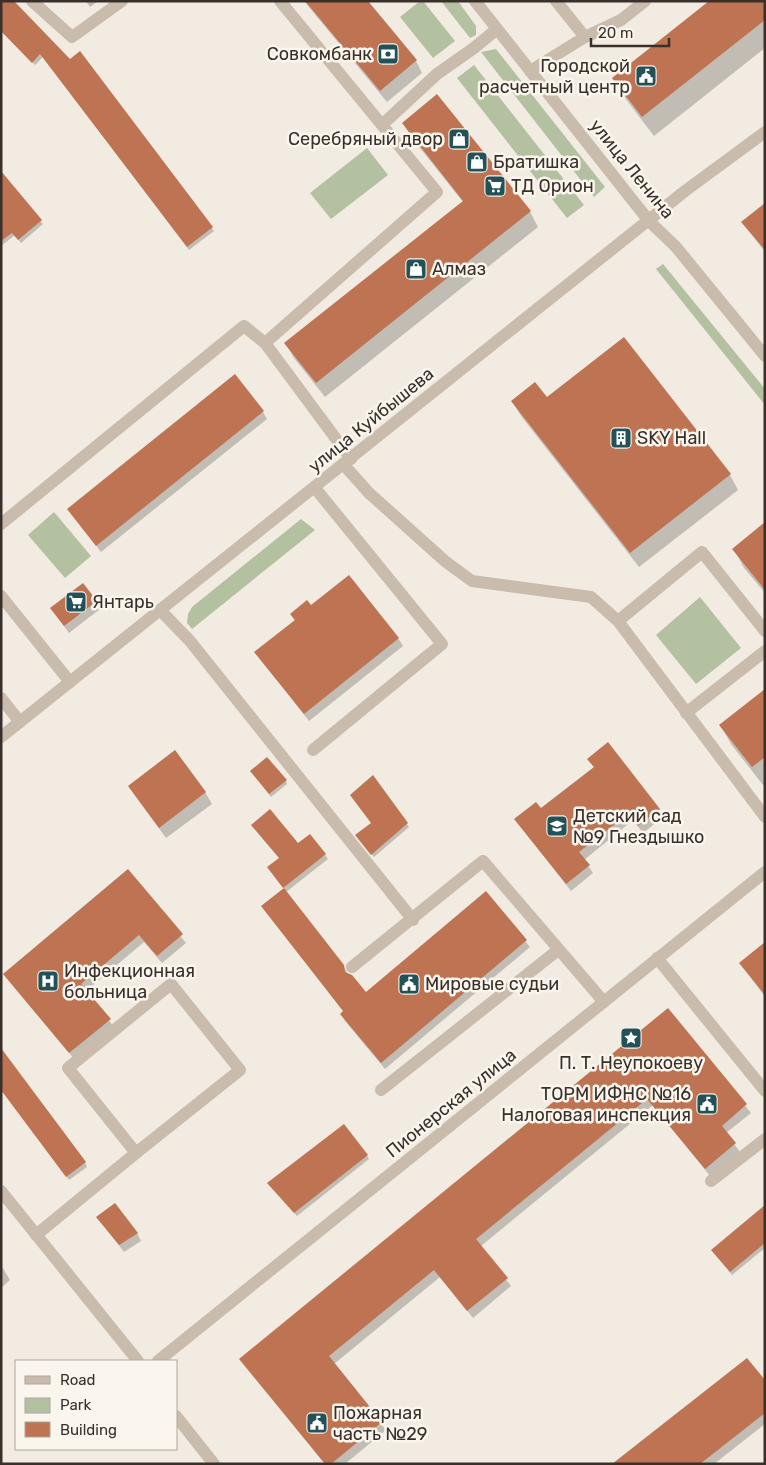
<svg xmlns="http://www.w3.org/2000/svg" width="766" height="1465" font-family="Rubik,sans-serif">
	<rect width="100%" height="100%" fill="#f2ebe1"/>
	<g fill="#b4c1a1">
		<path d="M420 1H423L455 41 433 58 400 17Z"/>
		<path d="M441 1H458L476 26V35L470 38Z"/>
		<path d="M496 49 605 187 594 197 481 52Z"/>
		<path d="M474 65 584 205 567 218 457 78Z"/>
		<path d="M367 148 388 175 331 219 310 193Z"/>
		<path d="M663 264 765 389V405L656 269Z"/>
		<path d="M54 512 91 556 65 578 28 535Z"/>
		<path d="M301 519 315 530 192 629 187 623 188 614 192 607Z"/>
		<path d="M700 597 741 648 696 684 656 635Z"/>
	</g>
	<g fill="#0003">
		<path d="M1 1 70 61 80 53 214 231 189 250 43 57 35 65 1 31Z"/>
		<path d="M86 1H98L90 7Z"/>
		<path d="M304 1H366L416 61 422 73 387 102Z"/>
		<path d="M765 1V48L654 136 625 98 613 79Z"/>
		<path d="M403 123 530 212 538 227 325 397 294 358 286 344 463 202 412 138Z"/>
		<path d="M1 173 43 224 21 243 15 235 1 246Z"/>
		<path d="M765 205V252L742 222Z"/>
		<path d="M547 399 730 475 738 490 639 567 521 416 512 401Z"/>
		<path d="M263 412 267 419 101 552 68 509Z"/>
		<path d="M765 524V593L744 568 734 549Z"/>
		<path d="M96 601 100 609 69 633 51 608Z"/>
		<path d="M311 607 398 638 403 646 309 721 256 653 295 621 291 614Z"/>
		<path d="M765 690V784L763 785 731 744 721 726Z"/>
		<path d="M589 759 659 809 663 817 643 833 633 820 584 860 593 873 571 891 515 819 540 810 594 768Z"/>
		<path d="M254 775 286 781 287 784 271 797Z"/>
		<path d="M129 787 205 792 212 804 166 838Z"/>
		<path d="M269 811 298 844 310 835 328 859 286 892 343 965 348 974 366 994 486 892 530 947 385 1069 345 1021 341 1014 344 1012 263 907 285 889 268 868 280 859 253 825Z"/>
		<path d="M407 824 409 827 374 857 359 839Z"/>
		<path d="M127 870 186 943 162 963 144 942 86 991 114 1027 75 1060 4 974Z"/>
		<path d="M765 944V997L741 964Z"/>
		<path d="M668 1010 751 1113 726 1133 740 1152 710 1176 653 1105 481 1246 511 1286 473 1318 440 1277 334 1364 386 1430 345 1464H325L241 1359Z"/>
		<path d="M1 1089 85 1162 87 1167 69 1180Z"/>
		<path d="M367 1156 369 1159 297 1216 268 1183Z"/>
		<path d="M765 1207V1248L732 1275 713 1251Z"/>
		<path d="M98 1217 137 1233 141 1241 124 1252Z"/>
		<path d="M1 1265 10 1280 1 1288Z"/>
		<path d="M765 1382V1424L714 1464H614Z"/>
	</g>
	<g fill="#be7353">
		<path d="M1 1H14L70 59 80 51 213 227 187 247 40 54 32 63 1 31Z"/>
		<path d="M305 1H368L417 60 380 91Z"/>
		<path d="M709 1H765V20L642 117 612 78Z"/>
		<path d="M437 94 531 211 316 383 284 343 463 201 402 123Z"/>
		<path d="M1 171 42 220 18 240 12 233 1 241Z"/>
		<path d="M765 203V250L741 222Z"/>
		<path d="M624 337 731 474 630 553 511 401 535 382 547 397Z"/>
		<path d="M235 374 264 411 96 546 67 509Z"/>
		<path d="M765 522V590L732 549Z"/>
		<path d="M349 575 399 638 304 714 254 652 295 620 290 614 307 600 311 605Z"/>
		<path d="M83 583 97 601 64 626 50 608Z"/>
		<path d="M765 689V757L752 767 719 725Z"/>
		<path d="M608 742 660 809 638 826 628 814 579 852 590 865 566 884 514 819 536 802 541 808 594 767 587 759Z"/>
		<path d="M175 750 206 792 159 828 128 786Z"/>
		<path d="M267 757 287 780 269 794 250 771Z"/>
		<path d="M373 775 408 823 371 855 355 835 371 823 350 795Z"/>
		<path d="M270 809 298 843 310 834 326 854 283 888 267 867 279 858 251 825Z"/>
		<path d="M128 869 183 934 157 956 139 935 81 984 111 1019 69 1053 3 974Z"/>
		<path d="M284 888 344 965 345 972 352 975 366 992 486 891 527 940 381 1063 340 1014 343 1011 261 906Z"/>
		<path d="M765 942V995L739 963Z"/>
		<path d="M668 1008 747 1104 722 1126 736 1143 705 1169 647 1099 476 1239 508 1278 467 1311 434 1270 329 1356 382 1422 331 1464H325L239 1359Z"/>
		<path d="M1 1048 86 1162 66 1177 1 1090Z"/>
		<path d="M344 1124 368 1155 294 1213 267 1183Z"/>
		<path d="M115 1203 138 1233 119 1245 96 1217Z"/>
		<path d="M765 1205V1243L730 1272 711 1250Z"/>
		<path d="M747 1358 765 1380V1413L700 1464H612Z"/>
	</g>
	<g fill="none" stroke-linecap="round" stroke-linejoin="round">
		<g stroke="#cabcad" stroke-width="12">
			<path d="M32 1 72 37 122 1"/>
			<path d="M475 1 649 221 676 247 765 356"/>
			<path d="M556 1 585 37"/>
			<path d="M530 71 585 37 621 20 645 1"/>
			<path d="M383 124 437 74 474 48 497 29"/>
			<path d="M265 343 437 192 280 1"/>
			<path d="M344 465 369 493 446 562 472 581 591 597 618 621 765 817"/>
			<path d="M1 524 244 326 265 343 351 459"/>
			<path d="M1 596 70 682"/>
			<path d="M161 611 190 641 413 920"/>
			<path d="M618 621 702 552 765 631"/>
			<path d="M1 698 20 722"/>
			<path d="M686 713 765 651"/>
			<path d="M1 737 685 191 765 132"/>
			<path d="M313 750 442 644 315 488"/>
			<path d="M657 958 765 1091"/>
			<path d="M352 967 483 861 604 1002"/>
			<path d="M381 1090 558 950"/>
			<path d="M711 1181 765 1139"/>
			<path d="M1 1191 138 1361"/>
			<path d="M36 1235 136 1153 68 1068 171 984 240 1070 136 1153"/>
			<path d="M158 1361 765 872"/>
			<path d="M176 1416 214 1464"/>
		</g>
	</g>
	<defs>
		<g id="bank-square" transform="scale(1.125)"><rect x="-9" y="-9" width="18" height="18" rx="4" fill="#235158" stroke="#faf5ed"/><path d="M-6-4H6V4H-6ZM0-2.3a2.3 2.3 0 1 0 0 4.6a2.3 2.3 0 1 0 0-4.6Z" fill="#fff"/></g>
		<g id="civic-square" transform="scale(1.125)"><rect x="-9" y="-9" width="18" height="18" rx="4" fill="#235158" stroke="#faf5ed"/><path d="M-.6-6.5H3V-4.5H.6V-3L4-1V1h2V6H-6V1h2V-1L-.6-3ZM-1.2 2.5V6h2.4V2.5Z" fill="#fff"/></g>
		<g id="shop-square" transform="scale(1.125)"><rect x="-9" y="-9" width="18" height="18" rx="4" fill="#235158" stroke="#faf5ed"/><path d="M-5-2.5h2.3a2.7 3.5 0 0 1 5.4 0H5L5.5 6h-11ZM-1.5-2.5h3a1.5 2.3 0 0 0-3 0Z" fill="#fff"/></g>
		<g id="supermarket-square" transform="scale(1.125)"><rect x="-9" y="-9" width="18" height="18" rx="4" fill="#235158" stroke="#faf5ed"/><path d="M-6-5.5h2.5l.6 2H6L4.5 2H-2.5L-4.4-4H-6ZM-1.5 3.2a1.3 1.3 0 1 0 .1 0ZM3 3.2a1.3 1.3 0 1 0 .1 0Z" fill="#fff"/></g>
		<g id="building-square" transform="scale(1.125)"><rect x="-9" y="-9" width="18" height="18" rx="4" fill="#235158" stroke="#faf5ed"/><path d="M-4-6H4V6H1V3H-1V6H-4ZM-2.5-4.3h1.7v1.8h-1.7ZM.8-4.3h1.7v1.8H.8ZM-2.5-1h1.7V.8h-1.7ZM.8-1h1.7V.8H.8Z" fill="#fff"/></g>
		<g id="school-square" transform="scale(1.125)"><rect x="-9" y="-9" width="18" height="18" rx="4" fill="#235158" stroke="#faf5ed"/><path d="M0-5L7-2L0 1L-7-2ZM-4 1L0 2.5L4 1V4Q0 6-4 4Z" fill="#fff"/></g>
		<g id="hospital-square" transform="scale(1.125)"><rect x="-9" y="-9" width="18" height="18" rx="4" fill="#235158" stroke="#faf5ed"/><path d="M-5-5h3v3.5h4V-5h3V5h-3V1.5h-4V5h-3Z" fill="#fff"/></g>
		<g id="sight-square" transform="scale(1.125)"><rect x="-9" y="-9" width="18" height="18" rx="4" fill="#235158" stroke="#faf5ed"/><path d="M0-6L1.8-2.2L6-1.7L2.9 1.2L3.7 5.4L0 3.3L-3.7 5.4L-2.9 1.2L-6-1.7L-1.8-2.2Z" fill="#fff"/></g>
	</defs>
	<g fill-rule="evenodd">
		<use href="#bank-square" x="388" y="54"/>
		<use href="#civic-square" x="646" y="76"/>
		<use href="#shop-square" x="459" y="139"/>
		<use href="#shop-square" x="477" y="162"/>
		<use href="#supermarket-square" x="495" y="186"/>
		<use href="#shop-square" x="416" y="269"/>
		<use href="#building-square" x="621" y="438"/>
		<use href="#supermarket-square" x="76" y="602"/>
		<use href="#school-square" x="557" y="826"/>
		<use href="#hospital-square" x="48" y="981"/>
		<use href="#civic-square" x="409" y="984"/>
		<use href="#sight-square" x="631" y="1038"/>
		<use href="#civic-square" x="707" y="1104"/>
		<use href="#civic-square" x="317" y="1423"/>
	</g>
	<g text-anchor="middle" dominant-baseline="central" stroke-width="5" stroke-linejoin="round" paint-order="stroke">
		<g font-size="18" fill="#39302b" stroke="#faf5ed" text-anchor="start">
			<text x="372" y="54" text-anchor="end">Совкомбанк</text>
			<text x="630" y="66" text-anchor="end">Городской<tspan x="630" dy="21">расчетный центр</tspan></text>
			<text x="443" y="139" text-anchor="end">Серебряный двор</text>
			<text x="493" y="162">Братишка</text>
			<text x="511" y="186">ТД Орион</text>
			<text x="432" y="269">Алмаз</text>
			<text x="637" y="438">SKY Hall</text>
			<text x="92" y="602">Янтарь</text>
			<text x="573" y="816">Детский сад<tspan x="573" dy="21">№9 Гнездышко</tspan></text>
			<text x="64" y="971">Инфекционная<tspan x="64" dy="21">больница</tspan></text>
			<text x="425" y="984">Мировые судьи</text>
			<text x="631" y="1063" text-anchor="middle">П. Т. Неупокоеву</text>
			<text x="691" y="1094" text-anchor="end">ТОРМ ИФНС №16<tspan x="691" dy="21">Налоговая инспекция</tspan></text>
			<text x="333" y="1413">Пожарная<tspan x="333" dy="21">часть №29</tspan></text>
		</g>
		<g font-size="18" fill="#39302b" stroke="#faf5ed">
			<text transform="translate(632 169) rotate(51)">улица Ленина</text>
			<text transform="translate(371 420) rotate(-39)">улица Куйбышева</text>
			<text transform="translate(451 1103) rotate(-39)">Пионерская улица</text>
		</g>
	</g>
	<rect width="766" height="1465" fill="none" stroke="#39302b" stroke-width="5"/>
	<rect x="15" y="1360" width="162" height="90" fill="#faf5ed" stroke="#ada69f"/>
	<rect x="25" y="1376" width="25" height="8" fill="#cabcad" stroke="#ada69f"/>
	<text x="60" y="1385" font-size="15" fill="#39302b">Road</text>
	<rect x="25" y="1398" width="25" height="15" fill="#b4c1a1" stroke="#ada69f"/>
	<text x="60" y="1410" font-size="15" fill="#39302b">Park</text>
	<rect x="25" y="1422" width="25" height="15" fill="#be7353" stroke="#ada69f"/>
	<text x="60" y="1435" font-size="15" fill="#39302b">Building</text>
	<path d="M591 38v8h78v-8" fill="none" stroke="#39302b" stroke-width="2.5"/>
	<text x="598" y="38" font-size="15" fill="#39302b" stroke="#faf5ed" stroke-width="4" paint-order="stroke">20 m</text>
</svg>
